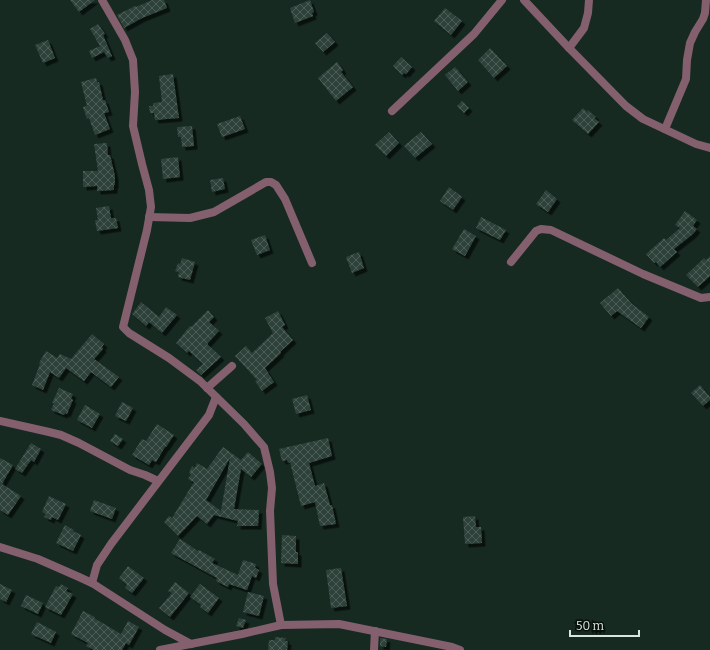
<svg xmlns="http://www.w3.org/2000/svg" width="710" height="650" font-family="Bitter,serif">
	<defs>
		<pattern id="building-cross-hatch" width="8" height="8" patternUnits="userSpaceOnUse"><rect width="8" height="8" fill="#2e433a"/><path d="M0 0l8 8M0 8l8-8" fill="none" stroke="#4c5e56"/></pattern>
		<filter id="shadow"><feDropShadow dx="3.5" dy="3.5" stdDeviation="0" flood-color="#0009"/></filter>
	</defs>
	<rect width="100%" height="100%" fill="#162a21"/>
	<g fill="url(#building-cross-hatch)" fill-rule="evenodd" filter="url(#shadow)">
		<path d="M70 0H95L79 12Z"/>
		<path d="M152 0H164L167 8 142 18 124 28 117 15 135 6 136 7Z"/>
		<path d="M310 0 314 12 312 13 313 16 295 23 290 8Z"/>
		<path d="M445 8 462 21 451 35 434 21Z"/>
		<path d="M98 24 105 34 103 35 112 56 108 58 104 52 92 58 89 51 100 46 90 29Z"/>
		<path d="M327 33 335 42 323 52 315 43Z"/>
		<path d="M48 40 55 58 43 63 35 45Z"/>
		<path d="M490 48 507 66 494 78 478 60Z"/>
		<path d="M401 57 412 67 406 74 404 73 402 75 393 66Z"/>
		<path d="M337 62 343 70 341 72 353 87 336 101 318 78Z"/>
		<path d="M455 67 468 82 458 91 445 75Z"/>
		<path d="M173 74 179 118 155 120 154 113H150L149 106H153V103L162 102 159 76Z"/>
		<path d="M96 78 97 82H99L103 100H105L109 112 104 113 110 129 95 135 89 118 87 119 83 107 87 106 81 82Z"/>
		<path d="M462 101 469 108 464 113 457 106Z"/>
		<path d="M583 108 587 112 588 110 596 117 594 118 599 122 588 134 572 120Z"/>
		<path d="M240 116 245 129 222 137 217 124Z"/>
		<path d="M192 126 194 146 182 147 181 137H178L177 127Z"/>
		<path d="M389 132 399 143 386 156 375 145Z"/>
		<path d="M421 132 432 144 415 158 404 146Z"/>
		<path d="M107 143 108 155H110L115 176V185H114V190L97 191V186L83 187V171H98L94 144Z"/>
		<path d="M178 157 180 177 163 179 161 159Z"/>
		<path d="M223 178 225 189 212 192 210 180Z"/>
		<path d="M449 187 462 197 453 210 440 201Z"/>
		<path d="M546 190 557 199 548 212 536 204Z"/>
		<path d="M109 206 111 218H116L118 228 97 231 95 220H98L96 208Z"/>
		<path d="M685 211 697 220 693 226 697 229 693 234 674 249 677 252 660 267 656 262 654 263 646 254 664 238 666 240 680 228 675 225Z"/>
		<path d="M481 217 506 230 500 240 476 228Z"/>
		<path d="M464 229 476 236 465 256 452 249Z"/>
		<path d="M265 235 270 250 257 255 251 240Z"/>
		<path d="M359 252 364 268 352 273 346 257Z"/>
		<path d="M710 256V276L698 287 686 275 704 258 706 260Z"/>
		<path d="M182 258 195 262 190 280 178 277 179 272 175 271 178 263 180 264Z"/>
		<path d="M618 288 632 304 649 317 641 328 617 311 611 316 600 303Z"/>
		<path d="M141 302 159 317 166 307 177 315 162 333 149 322 146 326 132 314Z"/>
		<path d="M208 310 214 317 209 322 219 331 207 344 221 357 201 375 196 370 203 364 189 351 187 353 176 343 190 326 191 327Z"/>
		<path d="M278 311 285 325 282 327 293 340 280 352 281 353 265 368 274 382 262 391 255 381 257 380 235 356 246 346 252 353 273 333 265 318Z"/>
		<path d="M92 334 104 344 102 347 103 349 94 359 119 377 111 387 91 372 84 381 66 368 59 378 50 372 43 390 32 385 40 364 39 363 46 351 57 358 60 354 71 359Z"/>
		<path d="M700 385 710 397V400L703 406 691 393Z"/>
		<path d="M59 388 73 394 71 399 73 400 67 414 65 413 64 415 51 410 54 403H52Z"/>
		<path d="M307 395 311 410 296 414 292 399Z"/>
		<path d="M122 402 133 408 126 421 115 416Z"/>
		<path d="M85 405 100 414 92 428 77 420Z"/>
		<path d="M157 424 174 435 166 447H165L156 462 152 460 149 465 132 455 142 439 146 441Z"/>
		<path d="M115 434 123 439 118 446 110 441Z"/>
		<path d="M328 438 332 456 309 463 315 486 324 483 330 505H332L336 524 320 526 315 502 301 506 290 462 288 463 287 460 282 461 279 449Z"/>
		<path d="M31 443 41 449 34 462 31 460 22 473 15 469Z"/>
		<path d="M223 447 241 460 248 452 262 464 251 477 241 469 234 509 259 510 258 526H237L238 521 214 515 207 524 197 516 178 536 164 522 169 516 172 518 194 482 188 479 191 474 189 473 192 466 195 468 197 463 207 469ZM230 458 221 511 206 500Z"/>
		<path d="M0 458 13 465 2 484 21 496 8 515 0 510Z"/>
		<path d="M49 496 66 504 58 520 52 517 51 520 44 517 46 514 42 512Z"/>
		<path d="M94 500 116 508 112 519 90 511Z"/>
		<path d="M475 516 476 527H481L482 543 465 544 463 517Z"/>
		<path d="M65 525 74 530 73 531 81 535 73 551 56 543Z"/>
		<path d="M282 535 296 536V552H298V564L281 563Z"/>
		<path d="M180 539 198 551 199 550 215 559 212 563 238 575 243 560 256 564 255 568 259 570 256 578 252 576 247 590 229 584 228 587 216 581 217 578 171 553Z"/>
		<path d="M128 566 144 578 132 593 125 588 127 585 119 578Z"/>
		<path d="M341 568 347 606 331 608 326 570Z"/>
		<path d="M175 582 189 593 170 617 159 608 172 593 168 591Z"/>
		<path d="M0 584 12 590 6 602 0 599Z"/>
		<path d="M61 584 68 588 66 591 73 594 61 615 45 607 56 586 59 587Z"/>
		<path d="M200 584 219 598 208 613 200 607 201 605 190 597Z"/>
		<path d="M248 592 264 596 259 616 243 612Z"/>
		<path d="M26 595 43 603 38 614 21 606Z"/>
		<path d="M83 611 95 617 94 618 121 634 128 621 139 627 129 645 126 643 122 650H94L86 646 88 643 71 634Z"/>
		<path d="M239 618 246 620 243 628 236 626Z"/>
		<path d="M37 622 56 632 51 643 31 634Z"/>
		<path d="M275 637 286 638 285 641H288L287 650H268L269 640H275Z"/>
		<path d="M380 638 387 639 386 647 380 646Z"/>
	</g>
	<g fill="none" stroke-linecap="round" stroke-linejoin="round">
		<g stroke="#84606f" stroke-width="8">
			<path d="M102 0 125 40 133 60 135 92 133 126 142 164 149 190 151 207 147 230 123 327 129 333 169 358 200 381 244 424 264 447 270 472 272 488 270 511 273 584 281 625"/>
			<path d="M524 0 569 48 626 106 643 119 696 144 710 148"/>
			<path d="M569 48 584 28 588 13 589 0"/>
			<path d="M392 111 474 34 502 0"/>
			<path d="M665 129 686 79 687 60 690 43 695 32 703 19 705 13 706 0"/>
			<path d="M149 217 190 218 214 212 266 182H271L276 185 285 199 312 263"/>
			<path d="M511 262 536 231 541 229 551 230 643 274 701 298 710 297"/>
			<path d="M207 388 232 366"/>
			<path d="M0 421 49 432 61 435 79 443 130 470 145 475 158 481"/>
			<path d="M0 547 38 559 79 577 92 583 165 630 191 644"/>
			<path d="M92 583 97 565 111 544 209 415 216 397"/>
			<path d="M160 650 242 634 281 625 339 624 452 647 460 650"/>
			<path d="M374 650 375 631"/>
		</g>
	</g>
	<path d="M570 630v6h69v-6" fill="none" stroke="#d9e5df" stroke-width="2"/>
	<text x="576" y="630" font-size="12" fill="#d9e5df" stroke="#08100c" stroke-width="3" paint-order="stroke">50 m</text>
</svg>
